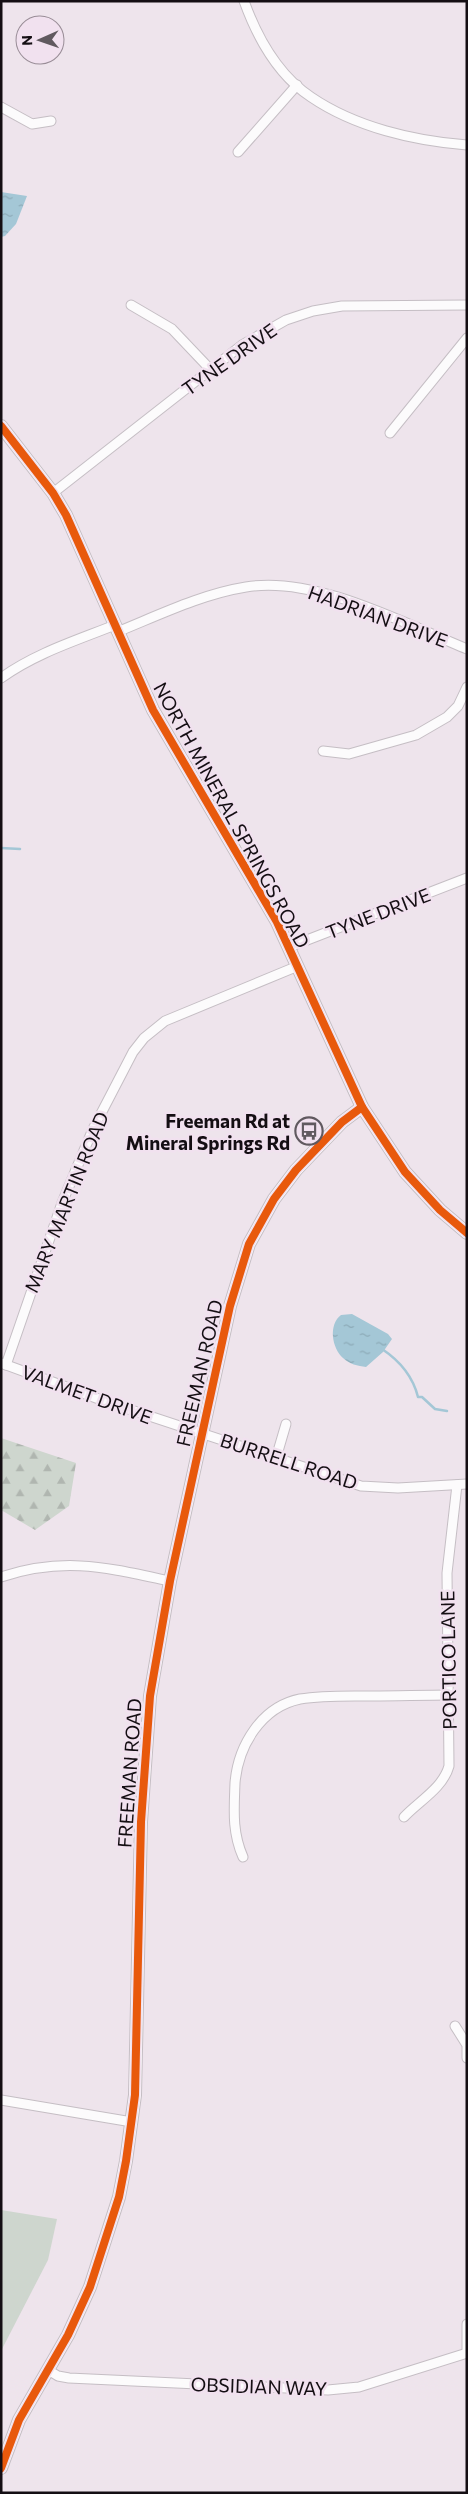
<svg xmlns="http://www.w3.org/2000/svg" width="468" height="2494" font-family="Commissioner,sans-serif">
	<defs>
		<pattern id="forest-firs" width="22" height="20" patternUnits="userSpaceOnUse" patternTransform="scale(1.25)"><rect width="22" height="20" fill="#ced6ce"/><path d="M5 1l3.5 6h-7zM16 11l3.5 6h-7z" fill="#b0b6b0"/></pattern>
		<pattern id="water-ripples" width="26" height="14" patternUnits="userSpaceOnUse" patternTransform="scale(1.25)"><rect width="26" height="14" fill="#a4c7d6"/><path d="M2 4q2-2 4 0t4 0M15 11q2-2 4 0t4 0" fill="none" stroke="#8caab7"/></pattern>
	</defs>
	<rect width="100%" height="100%" fill="#eee4ec"/>
	<path fill="url(#forest-firs)" d="M1 1438 76 1463 69 1506 35 1530 1 1510Z"/>
	<path fill="#ced6ce" d="M1 2210 57 2219 48 2260 1 2351Z"/>
	<g fill="url(#water-ripples)">
		<path d="M1 192 27 196 16 224 5 236 1 237Z"/>
		<path d="M352 1314 388 1334 392 1339 383 1352 366 1367C358 1366 349 1364 343 1358 332 1348 328 1325 341 1315Z"/>
	</g>
	<g fill="none" stroke-linecap="round" stroke-linejoin="round">
		<g stroke="#a4c7d6" stroke-width="2.5">
			<path d="M1 848 20 849"/>
			<path d="M382 1349C400 1361 413 1377 418 1397H422L435 1409 447 1411"/>
		</g>
		<g stroke="#c5bec4" stroke-width="11">
			<g id="street">
				<path d="M244 1C257 37 278 75 311 97 355 127 414 141 467 145"/>
				<path d="M1 107 32 124 51 121"/>
				<path d="M238 152 297 85"/>
				<path d="M131 305 172 329 210 369"/>
				<path d="M390 433 467 338"/>
				<path d="M53 493 242 345 286 320 313 311 342 306 467 305"/>
				<path d="M117 632C159 615 202 594 246 587 314 575 403 623 467 649"/>
				<path d="M1 678C36 653 75 641 115 625"/>
				<path d="M323 751 349 754 416 735 447 717 458 706 467 687"/>
				<path d="M289 947 467 878"/>
				<path d="M1 1363 107 1402 361 1486 398 1488 467 1484"/>
				<path d="M6 1365 62 1203 93 1129 133 1052 144 1038 165 1021 298 966"/>
				<path d="M276 1458 286 1424"/>
				<path d="M1 1577C65 1556 108 1568 170 1581"/>
				<path d="M404 1817C419 1801 443 1788 449 1766L447 1573 457 1485"/>
				<path d="M243 1857C232 1832 234 1810 235 1783 238 1746 261 1707 300 1699 324 1695 349 1696 373 1696 398 1696 423 1695 449 1695"/>
				<path d="M455 2026 467 2045V2058"/>
				<path d="M1 2100 132 2122"/>
				<path d="M48 2370 58 2376 69 2378 328 2390 359 2387 467 2353V2324"/>
			</g>
		</g>
		<g stroke="#c5bec4" stroke-width="14">
			<g id="secondary">
				<path d="M1 426 53 493 66 515 153 710 277 922 362 1107 405 1172 440 1210 467 1233"/>
				<path d="M1 2468 19 2420 68 2335 90 2287 119 2197 126 2161 135 2095 141 1822 150 1696 170 1581 230 1306 249 1244 274 1199 296 1170 342 1122 362 1107"/>
			</g>
		</g>
		<use href="#street" stroke="#fcfbfc" stroke-width="9"/>
		<use href="#secondary" stroke="#fcfbfc" stroke-width="12"/>
		<g stroke="#f1e1ef" stroke-width="11">
			<g id="cycleway">
				<path d="M1 426 53 493 66 515 153 710 277 922 362 1107 405 1172 440 1210 467 1233"/>
				<path d="M1 2468 19 2420 68 2335 90 2287 119 2197 126 2161 135 2095 141 1822 150 1696 170 1581 230 1306 249 1244 274 1199 296 1170 342 1122 362 1107"/>
			</g>
		</g>
		<use href="#cycleway" stroke="#e8590c" stroke-width="8"/>
	</g>
	<defs>
		<g id="bus-ring" transform="scale(1.4375)"><circle r="9.5" fill="#f1e1ef" stroke="#60595f" stroke-width="1.5"/><path d="M-5-6H5V4H4V6H2V4H-2V6H-4V4H-5ZM-3.5-4V0h7V-4ZM-3.5 1.2v1.5H-2V1.2ZM2 1.2v1.5H3.5V1.2Z" fill="#60595f"/></g>
	</defs>
	<g fill-rule="evenodd">
		<use href="#bus-ring" x="309" y="1131"/>
	</g>
	<g text-anchor="middle" dominant-baseline="central" stroke-width="5" stroke-linejoin="round" paint-order="stroke">
		<g font-size="19" fill="#140e13" stroke="#f1e1ef">
			<text transform="translate(229 359) rotate(-35)">TYNE DRIVE</text>
			<text transform="translate(378 616) rotate(20)">HADRIAN DRIVE</text>
			<text transform="translate(232 815) rotate(61)">NORTH MINERAL SPRINGS ROAD</text>
			<text transform="translate(378 913) rotate(-21)">TYNE DRIVE</text>
			<text transform="translate(66 1202) rotate(-68)">MARY MARTIN ROAD</text>
			<text transform="translate(199 1373) rotate(-77)">FREEMAN ROAD</text>
			<text transform="translate(87 1394) rotate(20)">VALMET DRIVE</text>
			<text transform="translate(289 1461) rotate(18)">BURRELL ROAD</text>
			<text transform="translate(448 1660) rotate(-91)">PORTICO LANE</text>
			<text transform="translate(129 1773) rotate(-86)">FREEMAN ROAD</text>
			<text transform="translate(259 2386) rotate(2)">OBSIDIAN WAY</text>
		</g>
		<g font-size="19" font-weight="bold" fill="#140e13" stroke="#f1e1ef" text-anchor="end">
			<text x="290" y="1120">Freeman Rd at<tspan x="290" dy="22">Mineral Springs Rd</tspan></text>
		</g>
	</g>
	<rect width="468" height="2494" fill="none" stroke="#140e13" stroke-width="5"/>
	<g transform="translate(40 40) rotate(268)"><circle r="24" fill="#f1e1ef" stroke="#998d97"/>
	<path d="M0-4L9 19L0 12L-9 19Z" fill="#60595f"/>
	<text y="-8" font-size="14" font-weight="bold" text-anchor="middle" fill="#140e13">N</text>
	</g>
</svg>
